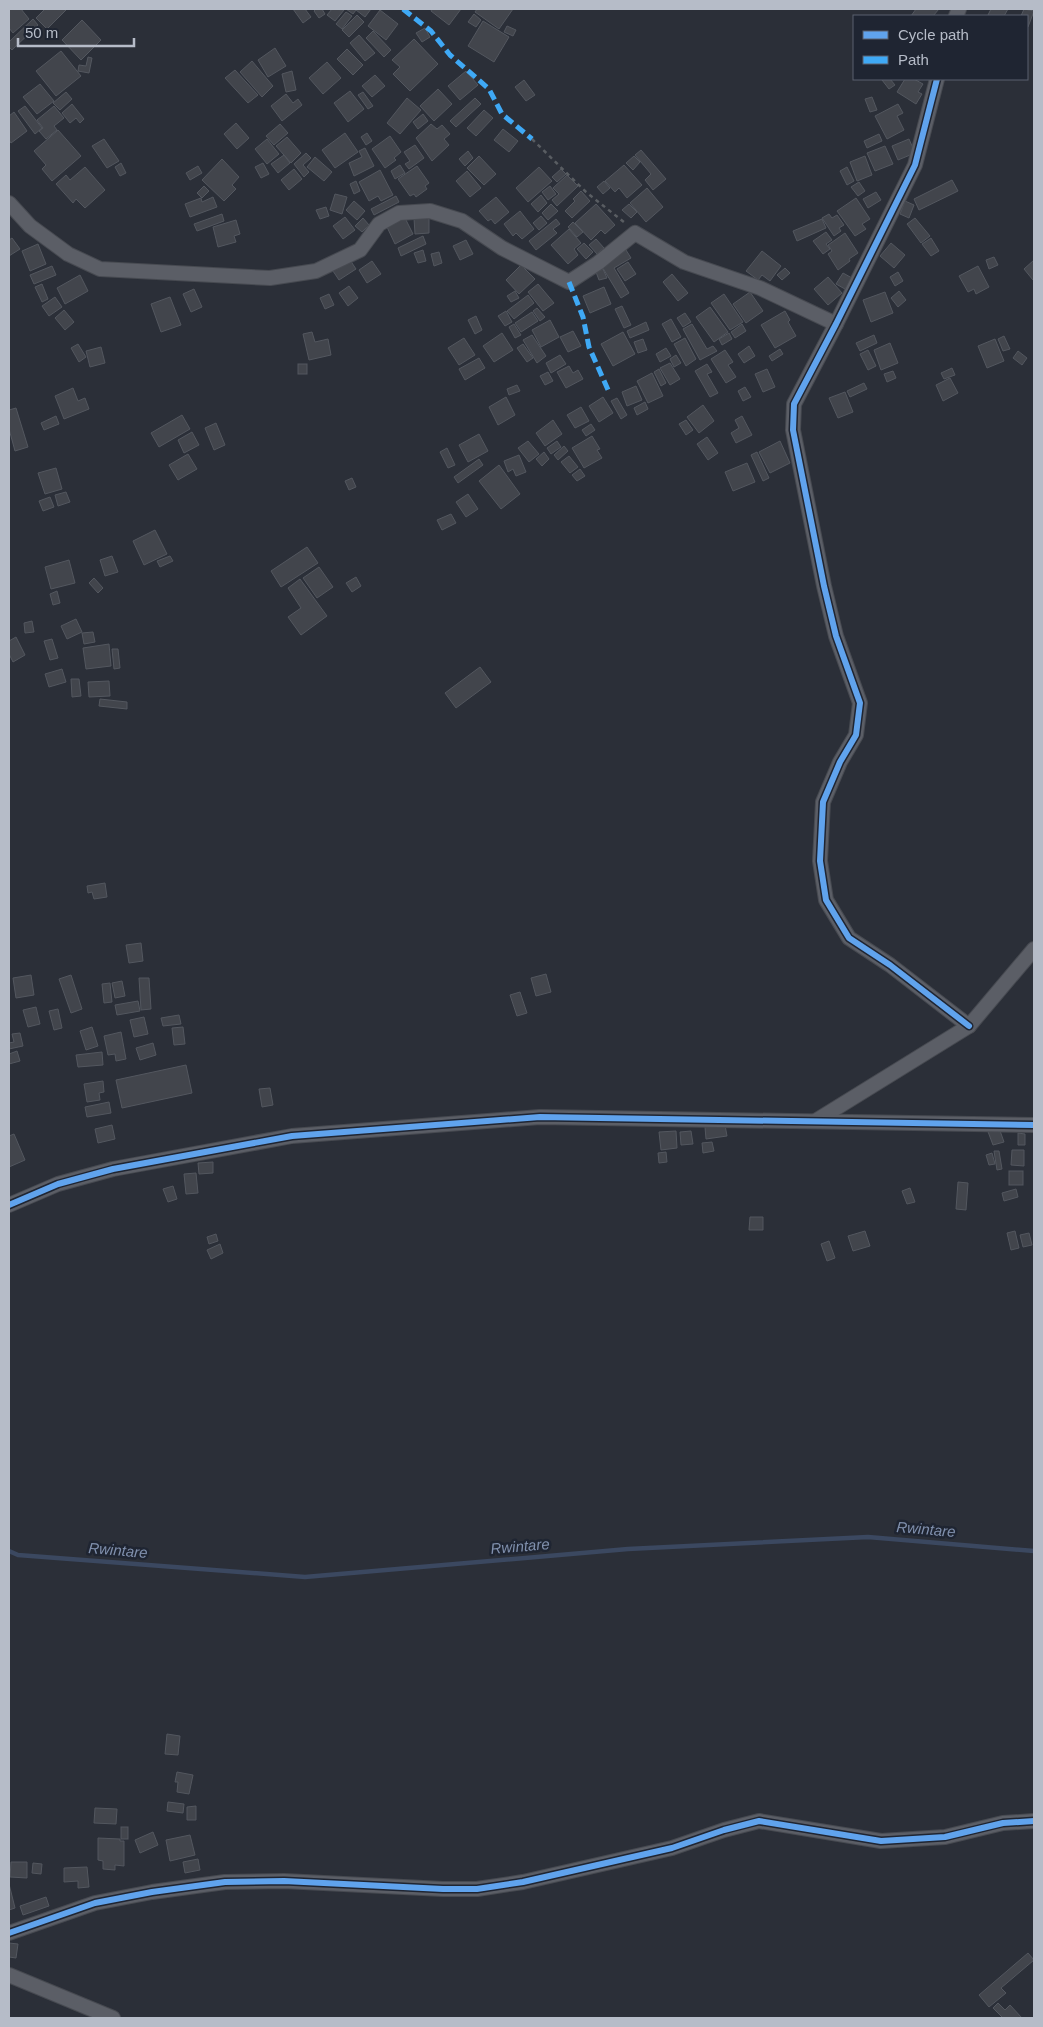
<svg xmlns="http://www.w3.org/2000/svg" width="1043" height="2027" font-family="Helvetica,sans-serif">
	<rect width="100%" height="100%" fill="#2b2f38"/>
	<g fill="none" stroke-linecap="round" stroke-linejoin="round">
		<path stroke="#3b4860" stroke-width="4.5" d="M9 1551 18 1555 305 1577 628 1549 868 1537 1034 1551"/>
	</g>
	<g fill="#42454c" stroke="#53575f">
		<path d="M9 9H21L29 19 13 33 9 28Z"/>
		<path d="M45 9H65L66 10 47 29 36 18Z"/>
		<path d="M293 9H305L311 17 303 23Z"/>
		<path d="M316 9H322L325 14 319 18 314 11Z"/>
		<path d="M332 9 344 10 335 21 327 15Z"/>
		<path d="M346 9H371L365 17 356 10 353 14Z"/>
		<path d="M432 9H461L449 25 431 11Z"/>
		<path d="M477 9H513L499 29 475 12Z"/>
		<path d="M916 9H939L933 16H911Z"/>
		<path d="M991 9H1008L1004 16H991L988 15Z"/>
		<path d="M1024 9 1034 11 1028 27 1027 26V16H1021Z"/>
		<path d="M380 10 398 24 386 40 368 26Z"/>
		<path d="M346 12 352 16 342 29 336 24Z"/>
		<path d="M474 14 481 20 476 27 468 22Z"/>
		<path d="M357 15 364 22 349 37 342 30Z"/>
		<path d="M33 19 38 25 12 50 9 47V42Z"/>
		<path d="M82 20 101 40 81 60 62 40Z"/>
		<path d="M483 21 509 37 494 62 468 46Z"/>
		<path d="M507 26 516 30 513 36 504 32Z"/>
		<path d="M425 28 430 37 422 42 416 33Z"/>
		<path d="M373 31 391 50 384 57 366 38Z"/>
		<path d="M359 35 375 53 365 61 350 43Z"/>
		<path d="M414 39 438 64 410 91 393 74 400 67 392 60Z"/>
		<path d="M275 48 286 66 268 77 258 60Z"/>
		<path d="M347 49 363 65 353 75 337 59Z"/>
		<path d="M61 51 81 76 56 96 36 71Z"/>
		<path d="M88 57 92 58 89 73 78 71 79 65 86 66Z"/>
		<path d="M252 61 273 86 262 97 240 72Z"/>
		<path d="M327 62 341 78 323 94 309 78Z"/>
		<path d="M235 70 258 95 248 103 225 78Z"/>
		<path d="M292 71 296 90 286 92 282 74Z"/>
		<path d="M466 71 478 85 460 100 448 86Z"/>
		<path d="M375 75 385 86 372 97 362 86Z"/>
		<path d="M884 79H890L895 85 889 89 882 80Z"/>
		<path d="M905 79H914L923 84 918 92 922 94 916 104 897 92Z"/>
		<path d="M524 80 535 95 526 101 515 87Z"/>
		<path d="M40 84 54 101 37 114 23 97Z"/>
		<path d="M438 89 452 104 434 121 420 106Z"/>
		<path d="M350 91 364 109 348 122 334 103Z"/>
		<path d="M66 92 72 99 60 110 53 103Z"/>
		<path d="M363 92 373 106 368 109 358 95Z"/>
		<path d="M286 94 293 103 298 99 302 105 282 121 271 106Z"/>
		<path d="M872 97 877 110 870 112 865 99Z"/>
		<path d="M407 98 421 110 400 134 387 123Z"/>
		<path d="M475 98 481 104 456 127 450 121Z"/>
		<path d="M72 104 84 119 80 123 76 118 70 123 62 113Z"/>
		<path d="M898 104 903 113 897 116 904 130 887 139 875 116Z"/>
		<path d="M25 106 42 128 35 134 18 111Z"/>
		<path d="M54 106 64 118 54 126 57 130 46 139 39 131 43 128 37 120Z"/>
		<path d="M484 110 493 118 476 136 467 128Z"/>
		<path d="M14 112 27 131 11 143 9 140V116Z"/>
		<path d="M423 114 428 121 418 129 413 122Z"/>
		<path d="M236 123 249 138 237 149 224 134Z"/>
		<path d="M280 124 288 133 274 145 266 136Z"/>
		<path d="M431 124 437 129 442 125 450 134 444 139 449 145 432 161 416 138Z"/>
		<path d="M503 129 518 141 509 152 494 140Z"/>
		<path d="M58 130 81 156 52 181 42 169 46 165 34 151Z"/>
		<path d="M345 133 358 152 335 168 322 150Z"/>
		<path d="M367 133 372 141 366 145 361 137Z"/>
		<path d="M879 134 882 141 867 148 864 141Z"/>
		<path d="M390 136 401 152 394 158 396 160 385 168 372 149Z"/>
		<path d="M287 137 301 153 291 163 276 146Z"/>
		<path d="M104 139 119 161 107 168 92 146Z"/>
		<path d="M267 139 279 154 267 164 255 149Z"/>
		<path d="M909 139 915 153 898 160 892 146Z"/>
		<path d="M415 145 424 158 409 169 405 164 410 161 404 152Z"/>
		<path d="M885 146 893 164 875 171 867 153Z"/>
		<path d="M365 148 374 166 354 176 349 163 362 157 359 151Z"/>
		<path d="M641 150 666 179 653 190 645 180 651 174 635 155Z"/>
		<path d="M468 151 473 158 465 166 459 159Z"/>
		<path d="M306 153 311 158 303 165 309 172 304 177 294 164Z"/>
		<path d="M284 155 290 163 278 173 271 164Z"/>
		<path d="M479 156 496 174 484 185 467 168Z"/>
		<path d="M634 156 640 162 633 170 626 163Z"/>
		<path d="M865 156 872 175 857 181 850 162Z"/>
		<path d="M315 157 332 172 324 181 307 167Z"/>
		<path d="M222 159 239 177 232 185 236 189 224 201 202 180Z"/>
		<path d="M121 163 126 173 120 176 115 167Z"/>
		<path d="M263 163 269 174 261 178 255 167Z"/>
		<path d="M400 165 405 173 395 179 391 171Z"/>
		<path d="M624 165 642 185 627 198 619 188 615 192 605 181Z"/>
		<path d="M198 166 202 173 190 180 186 173Z"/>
		<path d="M417 166 429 183 425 186 427 189 416 197 414 194 410 196 398 179Z"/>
		<path d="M85 167 105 190 85 208 76 199 73 203 56 184 66 175 70 180Z"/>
		<path d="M539 167 552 181 528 202 516 188Z"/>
		<path d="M847 167 854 181 847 185 840 171Z"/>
		<path d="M294 169 302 179 289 190 281 180Z"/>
		<path d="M561 169 566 174 557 182 552 177Z"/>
		<path d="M380 170 393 195 381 201 378 196 369 201 359 182Z"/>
		<path d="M467 171 481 188 470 197 456 181Z"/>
		<path d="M567 175 578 186 557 206 552 200 559 194 553 188Z"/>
		<path d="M952 180 958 191 919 210 914 199Z"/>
		<path d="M356 181 360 191 354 194 350 184Z"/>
		<path d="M604 181 610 188 603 194 597 187Z"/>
		<path d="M859 182 865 191 858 196 851 187Z"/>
		<path d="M204 186 209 191 202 198 197 193Z"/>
		<path d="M550 186 556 194 548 200 542 192Z"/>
		<path d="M647 188 663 207 646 222 630 203Z"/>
		<path d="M581 191 590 201 572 218 565 211 575 201 573 199Z"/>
		<path d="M876 192 881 200 868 208 863 199Z"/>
		<path d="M335 194 347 197 342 214 330 210Z"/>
		<path d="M541 195 547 203 538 212 531 204Z"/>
		<path d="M396 196 399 202 374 215 371 209Z"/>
		<path d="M213 197 217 207 190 217 185 204 201 198 202 202Z"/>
		<path d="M496 197 509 212 495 224 491 219 488 221 479 211Z"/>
		<path d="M856 198 870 219 862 224 866 229 855 236 837 211Z"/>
		<path d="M354 201 365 211 357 220 346 210Z"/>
		<path d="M905 201 914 205 909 218 900 214Z"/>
		<path d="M551 204 558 211 548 220 542 213Z"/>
		<path d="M596 204 615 225 605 234 601 230 591 240 575 223Z"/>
		<path d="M629 204 637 212 631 218 622 210Z"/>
		<path d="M326 207 329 216 320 219 316 210Z"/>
		<path d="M520 211 534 229 522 239 516 233 513 236 504 224Z"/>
		<path d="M222 214 224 221 197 231 194 224Z"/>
		<path d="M829 214 832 218 837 215 844 225 839 228 841 231 834 236 822 218Z"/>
		<path d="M541 216 547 223 539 230 533 223Z"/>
		<path d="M345 217 355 230 343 239 333 226Z"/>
		<path d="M363 218 369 225 362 232 355 226Z"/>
		<path d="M405 218 413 234 395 244 387 227Z"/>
		<path d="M414 218H429V233L415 234Z"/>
		<path d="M915 218 930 236 921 243 907 224Z"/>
		<path d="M556 219 560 224 553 229 557 233 536 250 529 241Z"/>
		<path d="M822 219 826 228 797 241 793 231Z"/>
		<path d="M236 220 240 234 234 236 236 242 218 247 213 227Z"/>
		<path d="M573 222 583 232 577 237 568 227Z"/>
		<path d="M569 229 581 243 574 249 578 255 568 264 551 245Z"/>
		<path d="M826 232 832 240 826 244 830 249 823 254 813 241Z"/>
		<path d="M845 233 858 253 849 259 850 261 838 270 828 254 832 251 828 245Z"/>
		<path d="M423 236 426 244 401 256 398 248Z"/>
		<path d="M12 238 20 249 9 256V240Z"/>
		<path d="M931 238 939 251 931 256 922 244Z"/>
		<path d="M596 239 604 248 597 254 589 245Z"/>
		<path d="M466 240 473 254 460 260 453 246Z"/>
		<path d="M584 243 593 252 586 259 577 249Z"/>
		<path d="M891 243 905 255 894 268 880 256Z"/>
		<path d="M38 244 46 264 30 271 22 251Z"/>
		<path d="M423 250 426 261 418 263 414 253Z"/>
		<path d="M626 250 631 258 614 268 629 293 621 298 601 265Z"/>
		<path d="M762 251 781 266 770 281 762 275 758 280 746 271Z"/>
		<path d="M439 252 442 263 434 266 431 254Z"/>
		<path d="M994 257 998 265 989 269 986 260Z"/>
		<path d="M350 260 356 269 339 280 333 271Z"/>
		<path d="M1034 260V279L1033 280 1024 269Z"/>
		<path d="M372 261 381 274 367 283 359 270Z"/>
		<path d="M628 262 636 274 625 281 617 269Z"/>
		<path d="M521 265 535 279 519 294 506 280Z"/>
		<path d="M52 266 56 275 34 284 30 275Z"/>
		<path d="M978 266 989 287 976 294 974 289 968 292 959 276Z"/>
		<path d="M785 268 790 273 782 280 777 275Z"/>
		<path d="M603 269 607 278 599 280 596 272Z"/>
		<path d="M898 272 903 281 895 286 890 277Z"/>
		<path d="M843 273 852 278 845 289 836 284Z"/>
		<path d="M672 274 688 293 678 301 663 282Z"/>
		<path d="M80 275 88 291 65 304 57 288Z"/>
		<path d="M828 277 842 293 828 305 814 289Z"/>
		<path d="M42 284 48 299 42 302 35 287Z"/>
		<path d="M538 284 554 303 543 311 528 292Z"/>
		<path d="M349 286 358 298 348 306 339 293Z"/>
		<path d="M604 287 611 304 590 313 583 296Z"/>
		<path d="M194 289 202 307 191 312 183 294Z"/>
		<path d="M515 291 519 298 511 302 507 296Z"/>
		<path d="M899 291 906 300 898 307 891 298Z"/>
		<path d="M750 292 763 311 746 323 733 304Z"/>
		<path d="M885 292 893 313 871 322 863 300Z"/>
		<path d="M329 294 334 305 325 309 320 298Z"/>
		<path d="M724 294 743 322 730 330 711 303Z"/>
		<path d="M528 295 534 303 514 319 507 311Z"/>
		<path d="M55 297 62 307 49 316 42 306Z"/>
		<path d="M170 297 181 325 161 332 151 304Z"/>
		<path d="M622 306 631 325 624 328 615 309Z"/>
		<path d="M710 307 728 332 714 342 696 317Z"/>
		<path d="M537 308 545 317 540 321 533 311Z"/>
		<path d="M64 310 74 322 65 330 55 318Z"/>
		<path d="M506 311 512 322 505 326 498 316Z"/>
		<path d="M785 311 790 320 788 322 796 336 775 348 761 325Z"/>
		<path d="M532 312 538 321 521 332 515 323Z"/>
		<path d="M685 313 691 322 683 327 677 318Z"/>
		<path d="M476 316 482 330 475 334 468 320Z"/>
		<path d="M671 319 681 337 672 342 662 324Z"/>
		<path d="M550 320 559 337 541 347 532 330Z"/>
		<path d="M646 322 649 330 630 338 627 331Z"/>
		<path d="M514 324 521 335 515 338 509 327Z"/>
		<path d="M692 324 707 349 713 346 717 351 700 360 683 329Z"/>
		<path d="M742 324 746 331 735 338 731 332Z"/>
		<path d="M573 331 581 346 568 352 560 337Z"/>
		<path d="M312 332 315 342 328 339 331 355 309 360 303 334Z"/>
		<path d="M623 332 635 354 613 366 601 344Z"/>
		<path d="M502 333 513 350 494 362 483 346Z"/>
		<path d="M729 333 732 339 722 345 719 339Z"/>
		<path d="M532 335 546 356 537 363 523 340Z"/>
		<path d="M874 335 877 343 860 351 856 343Z"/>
		<path d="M1004 336 1010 349 1003 351 998 339Z"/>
		<path d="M464 338 475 355 459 365 448 348Z"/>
		<path d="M685 338 696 359 686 366 674 344Z"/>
		<path d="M643 339 647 350 638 353 634 342Z"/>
		<path d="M995 339 1004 361 987 368 978 346Z"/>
		<path d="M890 343 898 363 881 370 874 350Z"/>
		<path d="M78 344 86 357 79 362 71 348Z"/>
		<path d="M523 344 533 358 527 362 517 348Z"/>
		<path d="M749 346 755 356 744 363 738 354Z"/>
		<path d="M101 347 105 363 90 367 86 351Z"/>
		<path d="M666 348 671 356 660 362 656 354Z"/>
		<path d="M780 349 783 354 772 361 769 356Z"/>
		<path d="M725 350 733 362 728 365 736 377 726 383 711 359Z"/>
		<path d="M868 350 876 366 868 370 860 354Z"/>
		<path d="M1018 351 1027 358 1022 365 1013 358Z"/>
		<path d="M560 355 566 364 551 373 546 363Z"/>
		<path d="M676 355 681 363 674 367 670 359Z"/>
		<path d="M479 358 485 368 465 380 459 369Z"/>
		<path d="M670 363 680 379 670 385 660 368Z"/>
		<rect x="298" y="364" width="9" height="10"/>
		<path d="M707 364 712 372 707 374 718 393 710 397 695 371Z"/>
		<path d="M569 366 573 373 578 370 583 379 566 388 557 372Z"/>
		<path d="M952 368 955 375 944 379 941 373Z"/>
		<path d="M659 369 666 383 661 386 654 372Z"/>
		<path d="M767 369 775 387 763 392 755 374Z"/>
		<path d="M893 371 896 378 887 382 884 374Z"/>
		<path d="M548 372 553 381 545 385 540 376Z"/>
		<path d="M652 373 663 396 648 403 637 381Z"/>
		<path d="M950 378 958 393 943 401 936 385Z"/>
		<path d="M864 383 867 389 850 397 847 391Z"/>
		<path d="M517 385 520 391 509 395 507 389Z"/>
		<path d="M636 386 642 400 627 406 622 392Z"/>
		<path d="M745 387 751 397 743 401 738 391Z"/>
		<path d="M73 388 78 401 85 398 89 409 64 419 55 396Z"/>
		<path d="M845 392 853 412 838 418 829 398Z"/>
		<path d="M506 397 515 415 498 425 489 407Z"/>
		<path d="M603 397 613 413 599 422 589 406Z"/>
		<path d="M617 398 627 415 621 419 611 401Z"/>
		<path d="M645 402 648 409 637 415 634 408Z"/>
		<path d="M703 405 714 421 699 433 687 417Z"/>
		<path d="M581 407 589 421 575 428 567 415Z"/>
		<path d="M16 408 28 447 15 451 9 429V410Z"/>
		<path d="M182 415 190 429 159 447 151 433Z"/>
		<path d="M56 416 59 424 44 430 41 423Z"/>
		<path d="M742 416 752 435 736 443 731 433 739 428 735 420Z"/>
		<path d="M553 420 562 434 545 446 536 433Z"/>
		<path d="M686 420 693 430 686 435 679 424Z"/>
		<path d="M216 423 225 445 214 450 205 428Z"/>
		<path d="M591 424 595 430 586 436 582 430Z"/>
		<path d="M192 432 199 445 184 453 178 440Z"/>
		<path d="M479 434 488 451 468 462 459 445Z"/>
		<path d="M592 436 600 449 597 450 602 458 584 468 572 448Z"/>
		<path d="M707 437 718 453 708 460 697 444Z"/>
		<path d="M528 441 539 454 529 462 518 448Z"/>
		<path d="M557 441 561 447 551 454 547 448Z"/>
		<path d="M780 441 790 463 770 473 759 452Z"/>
		<path d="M564 446 568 451 558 460 554 455Z"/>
		<path d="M447 448 455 465 448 468 440 452Z"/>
		<path d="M544 452 549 459 542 466 536 459Z"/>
		<path d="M757 452 769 478 763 481 751 455Z"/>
		<path d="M188 454 197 469 178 480 169 465Z"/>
		<path d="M519 455 526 472 516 476 513 469 508 472 504 461Z"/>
		<path d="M569 456 578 467 570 473 561 462Z"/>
		<path d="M479 459 483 465 458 483 454 477Z"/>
		<path d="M747 463 755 482 733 491 725 472Z"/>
		<path d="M499 465 520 494 501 509 479 481Z"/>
		<path d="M56 468 62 489 45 494 38 473Z"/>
		<path d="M580 469 585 476 577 481 572 475Z"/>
		<path d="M352 478 356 487 349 490 345 481Z"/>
		<path d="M66 492 70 502 58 506 55 495Z"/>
		<path d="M468 494 478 509 466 517 456 502Z"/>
		<path d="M50 497 54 507 43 511 39 501Z"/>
		<path d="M451 514 456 523 442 530 437 520Z"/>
		<path d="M155 530 167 554 144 565 133 541Z"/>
		<path d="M307 547 318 563 281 587 271 571Z"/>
		<path d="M112 556 118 572 105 576 100 560Z"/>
		<path d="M170 556 173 561 160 567 157 561Z"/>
		<path d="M69 560 75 583 51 589 45 567Z"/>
		<path d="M319 567 333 587 317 598 303 578Z"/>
		<path d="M356 577 361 586 352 592 346 583Z"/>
		<path d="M94 578 103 588 98 593 89 583Z"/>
		<path d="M300 579 327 616 301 635 288 617 301 608 288 588Z"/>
		<path d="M57 591 60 603 53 605 50 594Z"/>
		<path d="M76 619 82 632 67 639 61 626Z"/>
		<path d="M32 621 34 632 25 633 24 623Z"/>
		<path d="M93 632 95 642 84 644 82 633Z"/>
		<path d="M16 637 25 655 13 662 9 654V641Z"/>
		<path d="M52 639 58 658 50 660 44 641Z"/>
		<path d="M109 644 111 666 86 669 83 648Z"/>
		<path d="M112 649H118L120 668 114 669Z"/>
		<path d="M480 667 491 682 456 708 445 693Z"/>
		<path d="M62 669 66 682 49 687 45 674Z"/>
		<path d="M71 679H79L81 696 72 697Z"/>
		<path d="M109 681 110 696 89 697 88 682Z"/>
		<path d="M100 699 127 702V709L99 706Z"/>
		<path d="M105 883 107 897 94 899 92 892 88 893 87 886Z"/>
		<path d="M141 943 143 961 129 963 126 945Z"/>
		<path d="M546 974 551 992 536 996 531 978Z"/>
		<path d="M31 975 34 995 16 998 13 978Z"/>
		<path d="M71 975 82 1009 71 1013 59 979Z"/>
		<path d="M139 978H149L151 1009 141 1010Z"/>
		<path d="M122 981 125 996 115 998 112 983Z"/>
		<path d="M110 983 112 1002 104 1003 102 984Z"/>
		<path d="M520 992 527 1013 517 1016 510 995Z"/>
		<path d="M138 1001 140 1011 117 1015 115 1005Z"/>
		<path d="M36 1007 40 1024 28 1027 23 1010Z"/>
		<path d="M58 1009 62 1028 54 1030 49 1011Z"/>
		<path d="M179 1015 181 1024 163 1026 161 1018Z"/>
		<path d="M144 1017 148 1034 134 1037 130 1020Z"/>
		<path d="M92 1027 98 1046 86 1050 80 1031Z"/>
		<path d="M183 1027 185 1044 174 1045 172 1028Z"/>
		<path d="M121 1032 126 1059 116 1061 115 1054 108 1055 104 1036Z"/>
		<path d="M20 1033 23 1046 9 1049V1043L14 1042 12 1034Z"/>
		<path d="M153 1043 156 1055 140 1060 136 1048Z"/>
		<path d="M17 1051 20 1061 9 1064V1054Z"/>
		<path d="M102 1052 103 1065 78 1067 76 1055Z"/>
		<path d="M186 1065 192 1093 122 1108 116 1080Z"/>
		<path d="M103 1081 104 1092 99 1093 100 1100 87 1102 84 1084Z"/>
		<path d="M270 1088 273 1105 262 1107 259 1089Z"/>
		<path d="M109 1102 111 1113 87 1117 85 1107Z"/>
		<path d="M112 1125 115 1139 98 1143 95 1129Z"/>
		<path d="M725 1125 727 1136 706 1139 705 1127Z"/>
		<path d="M998 1125 1004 1142 993 1145 987 1129Z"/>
		<path d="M676 1131 677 1148 661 1150 659 1132Z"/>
		<path d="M691 1131 693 1144 681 1145 680 1132Z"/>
		<path d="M1018 1133 1025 1134V1145H1018Z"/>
		<path d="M14 1134 25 1160 9 1167V1136Z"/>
		<path d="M712 1142 714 1151 703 1153 702 1143Z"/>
		<path d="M1012 1150H1024V1166L1011 1165Z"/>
		<path d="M994 1151H999L1002 1169 997 1170Z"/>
		<path d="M666 1152 667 1162 659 1163 658 1153Z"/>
		<path d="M992 1153 995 1164 989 1165 986 1155Z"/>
		<path d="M213 1162V1173L199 1174 198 1163Z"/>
		<rect x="1009" y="1171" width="14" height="14"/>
		<path d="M196 1173 198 1193 186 1194 184 1174Z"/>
		<path d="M958 1182 968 1183 966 1210 956 1209Z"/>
		<path d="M173 1186 177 1199 168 1202 163 1189Z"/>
		<path d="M910 1188 915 1202 907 1204 902 1191Z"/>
		<path d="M1016 1189 1018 1197 1004 1201 1002 1193Z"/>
		<path d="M750 1217H763V1230H749Z"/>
		<path d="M865 1231 870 1246 853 1251 848 1236Z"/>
		<path d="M1015 1231 1019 1248 1011 1250 1007 1233Z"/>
		<path d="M1029 1233 1032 1245 1023 1247 1020 1235Z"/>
		<path d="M216 1234 218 1241 209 1244 207 1237Z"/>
		<path d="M829 1241 835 1258 827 1261 821 1244Z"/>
		<path d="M220 1244 223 1253 211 1259 207 1250Z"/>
		<path d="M167 1734 180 1736 178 1755 165 1754Z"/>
		<path d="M177 1772 193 1775 189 1794 177 1792 178 1782H175Z"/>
		<path d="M168 1802 184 1804 183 1813 167 1811Z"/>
		<path d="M196 1806V1820H187V1807Z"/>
		<path d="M95 1808 117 1809 116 1824 94 1823Z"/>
		<rect x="121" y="1827" width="7" height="12"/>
		<path d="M153 1832 158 1845 140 1853 135 1840Z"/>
		<path d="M190 1835 195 1855 170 1861 166 1840Z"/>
		<path d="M98 1838 120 1839V1841H124V1866L115 1865V1870L103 1869V1861L98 1860Z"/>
		<path d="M198 1859 200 1870 185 1873 183 1862Z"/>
		<path d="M11 1862H27V1878L10 1877Z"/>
		<path d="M33 1863 42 1864 41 1874 32 1873Z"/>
		<path d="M87 1867 89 1887 78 1888V1881L64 1882V1868Z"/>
		<path d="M9 1884 15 1908 9 1910Z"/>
		<path d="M46 1897 49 1906 23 1915 20 1906Z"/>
		<path d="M9 1943 18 1944 16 1958 9 1957Z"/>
		<path d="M1028 1953 1034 1960 1001 1988 1006 1993 989 2007 979 1995Z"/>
		<path d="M998 2003 1005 2010 1010 2005 1022 2018H1003L993 2008Z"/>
	</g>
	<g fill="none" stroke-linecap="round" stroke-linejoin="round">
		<g stroke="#474a51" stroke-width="16">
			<g id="minor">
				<path d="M956 16 959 9"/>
				<path d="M937 79 915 165 836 324 794 404 793 430 824 586 836 636 860 703 856 735 840 762 823 802 820 861 826 900 849 938 890 965 969 1026"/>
				<path d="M9 203 30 226 68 254 100 269 270 278 316 271 360 250 379 224 399 213 430 211 462 221 502 248 569 282 598 263 635 233 684 262 760 288 836 324"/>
				<path d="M817 1120 969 1026 1034 949"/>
				<path d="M9 1205 58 1184 113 1169 292 1136 540 1117 1034 1125"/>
				<path d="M9 1933 95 1903 152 1892 225 1882 284 1881 443 1889H477L523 1882 672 1848 724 1830 759 1821 881 1841 945 1837 1003 1823 1034 1821"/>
				<path d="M9 1975 113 2018"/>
			</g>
		</g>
		<path stroke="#595d62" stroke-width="2.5" stroke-dasharray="4 4" stroke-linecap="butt" d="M532 139 586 192 625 223"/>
		<use href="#minor" stroke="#5b5e66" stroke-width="14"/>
		<g stroke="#3fa9f5" stroke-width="5" stroke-dasharray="10 5" stroke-linecap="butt">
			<path d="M403 9 431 31 450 55 489 89 502 114 532 139"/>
			<path d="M569 282 583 317 589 347 609 392"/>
		</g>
		<g stroke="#1f2532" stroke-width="9">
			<g id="cycleway">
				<path d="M937 79 915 165 836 324 794 404 793 430 824 586 836 636 860 703 856 735 840 762 823 802 820 861 826 900 849 938 890 965 969 1026"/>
				<path d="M9 1205 58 1184 113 1169 292 1136 540 1117 1034 1125"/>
				<path d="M9 1933 95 1903 152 1892 225 1882 284 1881 443 1889H477L523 1882 672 1848 724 1830 759 1821 881 1841 945 1837 1003 1823 1034 1821"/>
			</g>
		</g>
		<use href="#cycleway" stroke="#60a3ed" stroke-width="6"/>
	</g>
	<g text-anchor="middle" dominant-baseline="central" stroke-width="5" stroke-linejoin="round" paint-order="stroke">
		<g font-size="15" font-style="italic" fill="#8090ad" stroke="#1f2532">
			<text transform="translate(926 1529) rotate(5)">Rwintare</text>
			<text transform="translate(520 1546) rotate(-5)">Rwintare</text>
			<text transform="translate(118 1550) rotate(5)">Rwintare</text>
		</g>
	</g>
	<rect width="1043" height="2027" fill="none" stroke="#b6bcc8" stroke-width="20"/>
	<rect x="853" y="15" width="175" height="65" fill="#1f2532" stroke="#5b616e"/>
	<rect x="863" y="31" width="25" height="8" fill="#60a3ed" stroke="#5b616e"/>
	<text x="898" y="40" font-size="15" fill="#b6bcc8">Cycle path</text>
	<rect x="863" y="56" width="25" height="8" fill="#3fa9f5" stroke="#5b616e"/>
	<text x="898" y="65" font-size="15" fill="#b6bcc8">Path</text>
	<path d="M18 38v8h116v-8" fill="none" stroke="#b6bcc8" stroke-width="2.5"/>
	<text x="25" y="38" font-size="15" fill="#b6bcc8" stroke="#1f2532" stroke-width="4" paint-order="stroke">50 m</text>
</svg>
